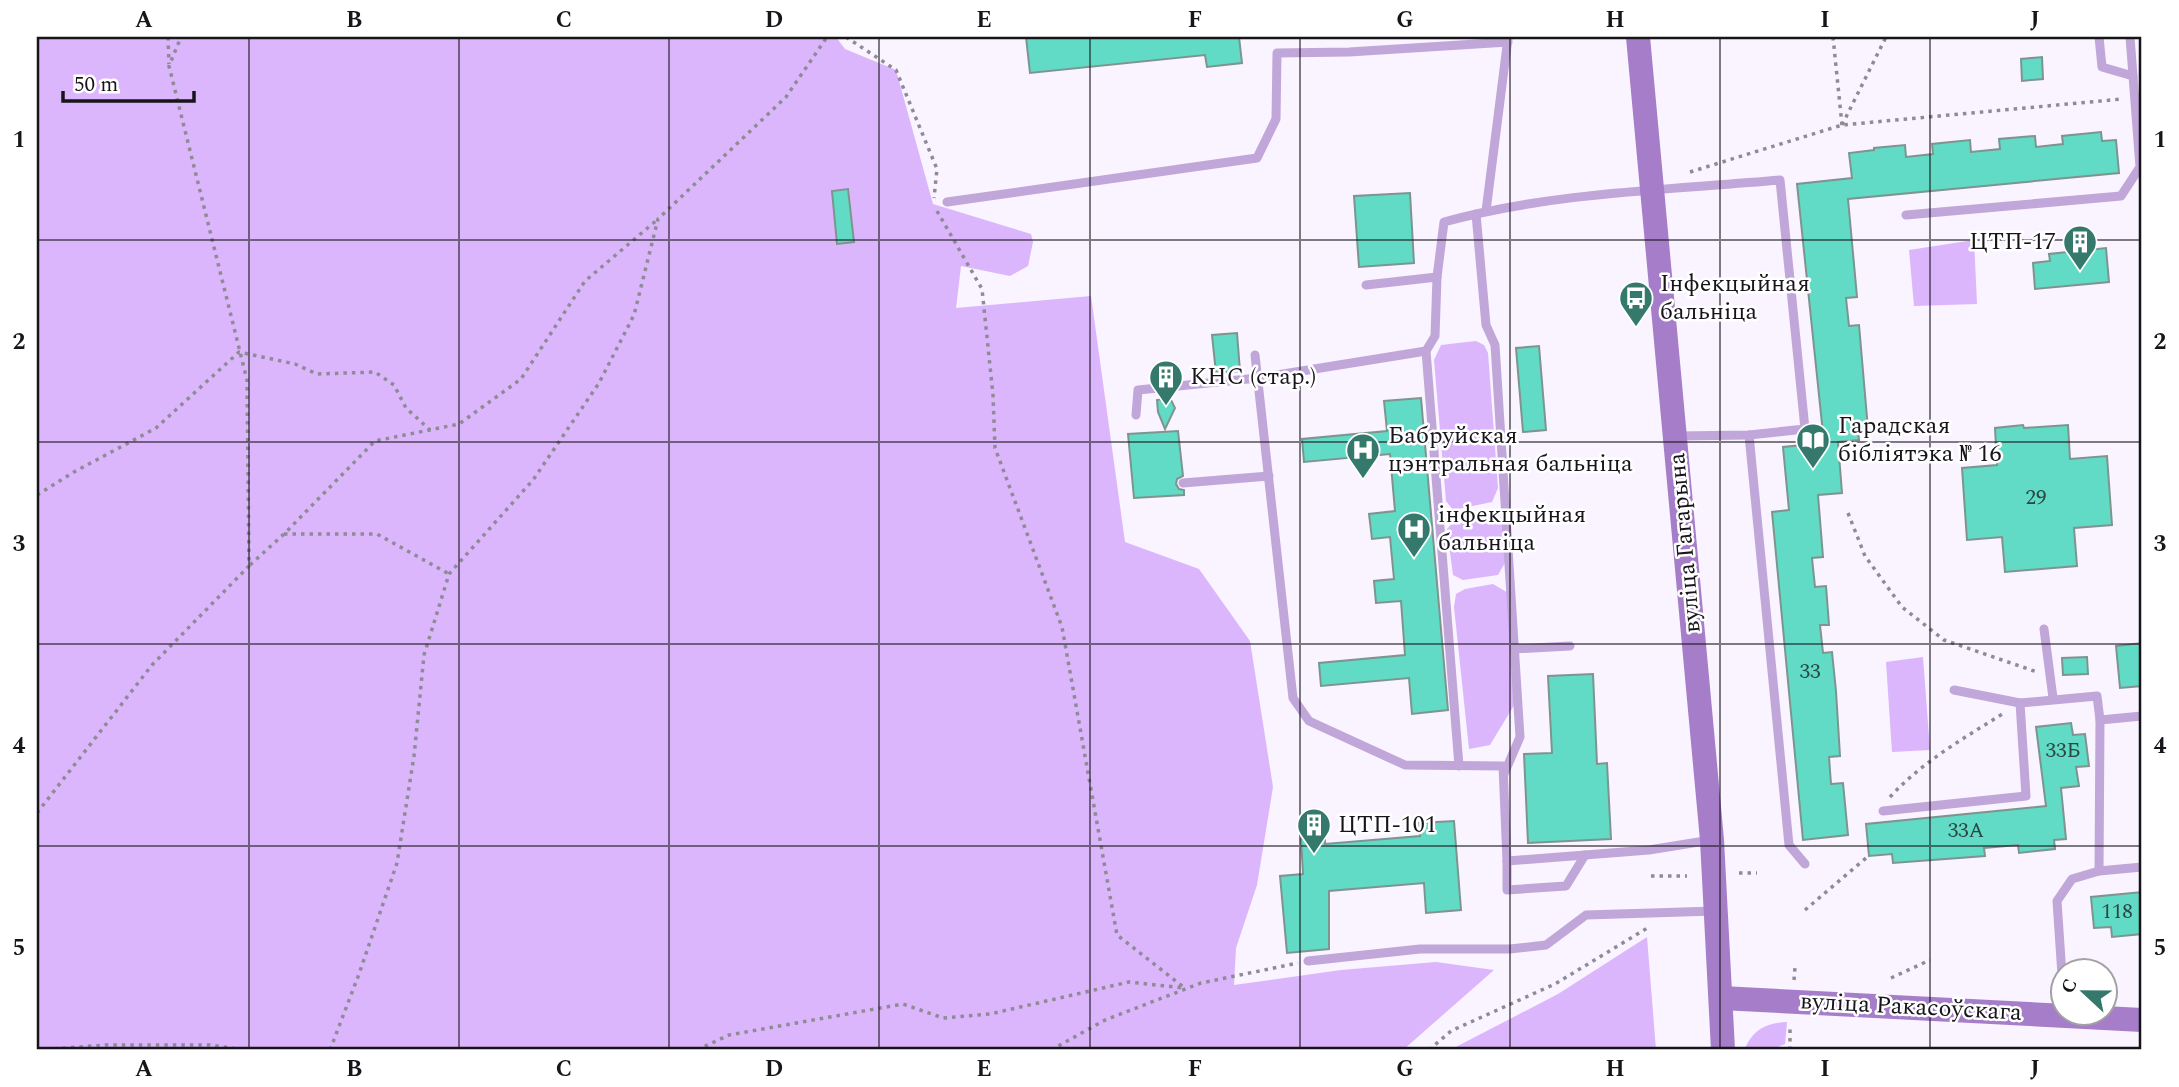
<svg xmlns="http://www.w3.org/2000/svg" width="2179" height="1087" font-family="Spectral,serif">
	<rect width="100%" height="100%" fill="#f9f4ff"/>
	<g fill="#dbb6fc">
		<path d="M37 37H836L845 49 896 70 933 204 1031 234 1033 242 1028 266 1010 276 961 266 956 308 1091 296 1125 542 1199 569 1250 641 1273 787 1257 885 1236 948 1234 985 1341 970 1436 962 1494 970 1403 1050H37Z"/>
		<path d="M1974 240 1977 304 1914 306 1909 250Z"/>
		<path d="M1476 341 1484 345 1488 353 1498 488 1492 502 1453 510 1446 501 1434 360 1441 345Z"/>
		<path d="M1493 516 1503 522 1506 561 1498 575 1463 580 1453 575 1447 529 1456 519Z"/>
		<path d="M1493 584 1510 594 1516 702 1490 745 1469 749 1454 607 1456 594 1465 589Z"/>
		<path d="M1923 657 1930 750 1892 752 1886 662Z"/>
		<path d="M1647 937 1656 1050H1450L1558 994Z"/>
		<path d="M1787 1022 1785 1044 1778 1047 1745 1048C1754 1029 1767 1023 1787 1022Z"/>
	</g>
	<g fill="#62dbc6" stroke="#7e948f" stroke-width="2">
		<path d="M1026 37H1239L1242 63 1207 67 1205 55 1030 73Z"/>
		<path d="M2042 57 2043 79 2022 81 2021 59Z"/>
		<path d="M2101 132 2102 141 2116 140 2119 173 1848 199 1857 297 1846 298 1849 326 1859 325 1868 429 1858 430 1859 440 1838 442 1842 493 1818 495 1823 557 1812 558 1815 587 1826 586 1829 625H1820L1823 653 1832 652 1836 691 1840 756 1829 757 1831 784 1843 783 1848 835 1803 840 1772 512 1789 510 1783 447 1824 443 1797 184 1852 178 1849 153 1874 150V148L1905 145 1906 157 1933 154 1932 144 1970 140 1971 152 2000 149 1999 139 2035 136 2036 147 2063 144 2062 136Z"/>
		<path d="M848 189 854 242 837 244 832 191Z"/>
		<path d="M1410 193 1414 263 1359 267 1354 196Z"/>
		<path d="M2106 248 2109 282 2035 289 2033 263 2050 261 2049 254Z"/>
		<path d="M1237 333 1240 371 1216 373 1212 335Z"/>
		<path d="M1539 346 1546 430 1523 432 1516 348Z"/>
		<path d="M1170 398 1175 408 1165 429 1158 412 1157 400Z"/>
		<path d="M1421 398 1448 710 1412 714 1409 678 1321 686 1319 663 1405 655 1401 601 1376 603 1374 581 1394 579 1390 537 1372 539 1369 514 1395 511 1390 454 1304 462 1302 439 1387 431 1384 401Z"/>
		<path d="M2023 425 2024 428 2068 425 2070 459 2107 456 2112 525 2074 528 2077 566 2005 572 2002 537 1967 540 1962 468 1997 465 1995 428Z"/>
		<path d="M1178 431 1183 476 1177 479 1176 484 1179 489 1184 490V495L1134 498 1128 434Z"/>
		<path d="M2142 643V686L2120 688 2116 646Z"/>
		<path d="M2087 657 2088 674 2063 675 2062 658Z"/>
		<path d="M1593 674 1597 764 1607 763 1611 839 1528 843 1524 754 1552 753 1548 676Z"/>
		<path d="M2071 723 2073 735 2085 734 2089 766 2076 767 2079 786 2061 788 2066 839 2054 840 2055 849 2019 853 2018 845 1984 848 1985 856 1893 863 1892 854 1869 856 1866 824 2046 806 2036 727Z"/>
		<path d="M1454 821 1461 910 1426 913 1424 883 1329 891V949L1287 953 1280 876 1303 874 1301 839 1325 837V844L1420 836 1419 823Z"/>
		<path d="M2142 892V934L2112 937 2111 927 2094 928 2091 897Z"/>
	</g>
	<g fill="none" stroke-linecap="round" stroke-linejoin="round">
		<g stroke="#8f8b94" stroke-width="3.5" stroke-dasharray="3.5 5" stroke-linecap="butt">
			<path d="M168 37 169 64"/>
			<path d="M846 37 896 70 937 169 934 198"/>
			<path d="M1833 37 1842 125"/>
			<path d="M1842 125 1886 37"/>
			<path d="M1690 172 1842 125 2122 99"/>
			<path d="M937 211 982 289 993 395 995 448 1062 627 1117 935 1186 989"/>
			<path d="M37 495 74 472 156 428 239 352 295 364 317 374 375 372 394 385 406 408 430 430"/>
			<path d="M1848 513 1865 556 1902 607 1944 640 2037 672"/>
			<path d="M284 534H377L449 574"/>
			<path d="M250 565 284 534 375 441 459 424 521 379 585 281 657 220"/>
			<path d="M1890 797C1922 762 1964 738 2004 713"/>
			<path d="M37 813 152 665 249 566 247 380 169 66 181 37"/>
			<path d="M1739 873H1757"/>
			<path d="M1651 876H1687"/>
			<path d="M1805 910 1866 858"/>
			<path d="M1891 978 1930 960"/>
			<path d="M1794 980 1795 967"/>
			<path d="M37 1050 105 1045H210L244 1050"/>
			<path d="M330 1050 359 974 397 863 414 756 424 655 449 574 533 480 599 383 634 315 658 219 786 97 827 37"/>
			<path d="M697 1050 729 1035 903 1004 943 1018 990 1014 1129 982 1184 988"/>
			<path d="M1051 1050 1105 1020 1201 983 1298 963"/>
			<path d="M1429 1050 1451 1031 1555 984 1649 927"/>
			<path d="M1790 1050V1027"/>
		</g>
		<g stroke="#c1a6da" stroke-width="9">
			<path d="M2099 37 2102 67 2133 76"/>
			<path d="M947 202 1257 158 1276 119 1277 53 1349 52 1508 42"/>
			<path d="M1486 211 1508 38"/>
			<path d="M1476 214 1486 325 1495 345 1520 737 1504 774"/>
			<path d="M1906 215 2121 196 2140 167 2130 37"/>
			<path d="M1366 285 1437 277"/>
			<path d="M1255 355 1293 698 1309 721 1405 765 1503 766 1507 861 1649 850 1711 840"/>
			<path d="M1136 415 1138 390 1258 378 1426 351"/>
			<path d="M1749 435 1789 845 1805 864"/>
			<path d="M1183 483 1269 476"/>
			<path d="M2044 629 2053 698"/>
			<path d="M1514 649 1570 646"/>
			<path d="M1954 690 2020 703"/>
			<path d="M1459 766 1426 351 1435 336 1437 277 1444 222C1553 192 1668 190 1780 180L1805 429 1749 435 1677 436"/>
			<path d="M1883 811 2026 796 2020 703 2097 696 2100 720"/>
			<path d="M1507 861V890L1566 886 1585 855"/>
			<path d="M2099 871 2100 720 2142 716"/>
			<path d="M1308 961 1420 949H1510L1546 945 1586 915 1715 911"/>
			<path d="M2064 1005 2057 901 2072 879 2099 871 2142 867"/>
		</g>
		<g stroke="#a67dc9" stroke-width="24">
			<path d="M1638 37 1712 840 1723 1050"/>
			<path d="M1721 998 2142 1020"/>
		</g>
	</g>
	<path fill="none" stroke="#17141a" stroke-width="2" stroke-opacity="0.55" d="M249 37V1050M459 37V1050M669 37V1050M879 37V1050M1090 37V1050M1300 37V1050M1510 37V1050M1720 37V1050M1930 37V1050M37 240H2142M37 442H2142M37 644H2142M37 846H2142"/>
	<defs>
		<g id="building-pin" transform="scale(1.75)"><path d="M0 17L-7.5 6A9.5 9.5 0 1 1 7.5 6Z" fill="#34796c" stroke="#fff"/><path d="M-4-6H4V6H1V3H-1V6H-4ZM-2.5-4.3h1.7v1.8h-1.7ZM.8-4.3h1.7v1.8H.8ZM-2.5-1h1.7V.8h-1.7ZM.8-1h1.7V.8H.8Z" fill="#fff"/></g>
		<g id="bus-pin" transform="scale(1.75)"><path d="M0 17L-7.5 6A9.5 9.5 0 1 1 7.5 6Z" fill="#34796c" stroke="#fff"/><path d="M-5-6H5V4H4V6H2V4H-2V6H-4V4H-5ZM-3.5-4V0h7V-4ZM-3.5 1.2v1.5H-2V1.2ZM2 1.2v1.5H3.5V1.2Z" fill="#fff"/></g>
		<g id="library-pin" transform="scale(1.75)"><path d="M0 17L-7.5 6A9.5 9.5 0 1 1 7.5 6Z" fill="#34796c" stroke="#fff"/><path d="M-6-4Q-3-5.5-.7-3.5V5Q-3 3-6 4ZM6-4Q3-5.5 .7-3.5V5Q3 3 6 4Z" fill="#fff"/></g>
		<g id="hospital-pin" transform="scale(1.75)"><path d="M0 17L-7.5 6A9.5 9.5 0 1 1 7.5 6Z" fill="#34796c" stroke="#fff"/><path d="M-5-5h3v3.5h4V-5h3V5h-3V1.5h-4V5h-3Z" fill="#fff"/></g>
	</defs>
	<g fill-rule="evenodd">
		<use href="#building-pin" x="2080" y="242"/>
		<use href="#bus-pin" x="1636" y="298"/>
		<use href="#building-pin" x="1166" y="377"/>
		<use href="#library-pin" x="1813" y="440"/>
		<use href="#hospital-pin" x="1363" y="450"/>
		<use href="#hospital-pin" x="1414" y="529"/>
		<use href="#building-pin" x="1314" y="825"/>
	</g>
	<g text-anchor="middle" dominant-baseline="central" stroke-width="5" stroke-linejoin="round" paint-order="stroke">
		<g font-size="21" fill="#2a4645">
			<text x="2036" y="498">29</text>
			<text x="1810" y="672">33</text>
			<text x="2063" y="751">33Б</text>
			<text x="1966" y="831">33А</text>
			<text x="2117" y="912">118</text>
		</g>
		<g font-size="24" fill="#17141a" stroke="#fff" text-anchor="start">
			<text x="2056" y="242" text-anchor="end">ЦТП-17</text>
			<text x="1660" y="284">Інфекцыйная<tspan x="1660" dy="28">бальніца</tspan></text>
			<text x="1190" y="377">КНС (стар.)</text>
			<text x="1838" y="426">Гарадская<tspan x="1838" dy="28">бібліятэка № 16</tspan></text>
			<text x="1388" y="436">Бабруйская<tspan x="1388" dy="28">цэнтральная бальніца</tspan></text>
			<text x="1438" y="515">інфекцыйная<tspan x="1438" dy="28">бальніца</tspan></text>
			<text x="1338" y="825">ЦТП-101</text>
		</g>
		<g font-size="24" fill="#17141a" stroke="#fff">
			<text transform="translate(1685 543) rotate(-95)">вуліца Гагарына</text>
			<text transform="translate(1911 1007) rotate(3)">вуліца Ракасоўскага</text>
		</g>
	</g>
	<rect width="2179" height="1087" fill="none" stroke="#ffffff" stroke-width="77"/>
	<g transform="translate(2084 992) rotate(292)"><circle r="33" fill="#ffffff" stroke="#a2a1a3" stroke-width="2"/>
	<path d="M0-5L12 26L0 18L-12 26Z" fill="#34796c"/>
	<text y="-10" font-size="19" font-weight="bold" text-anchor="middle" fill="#17141a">С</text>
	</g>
	<path d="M63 91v10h131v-10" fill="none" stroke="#17141a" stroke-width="3.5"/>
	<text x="74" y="91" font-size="21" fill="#17141a" stroke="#ffffff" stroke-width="5" paint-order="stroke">50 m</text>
	<rect x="38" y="38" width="2102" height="1010" fill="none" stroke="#17141a" stroke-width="2.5"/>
	<g font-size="23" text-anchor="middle" font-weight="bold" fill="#17141a">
		<text x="144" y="27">A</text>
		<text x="354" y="27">B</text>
		<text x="564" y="27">C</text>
		<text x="774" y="27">D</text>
		<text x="984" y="27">E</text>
		<text x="1195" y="27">F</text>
		<text x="1405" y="27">G</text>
		<text x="1615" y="27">H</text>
		<text x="1825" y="27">I</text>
		<text x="2035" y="27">J</text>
		<text x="19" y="147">1</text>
		<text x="2160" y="147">1</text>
		<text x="19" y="349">2</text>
		<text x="2160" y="349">2</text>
		<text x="19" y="551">3</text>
		<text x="2160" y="551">3</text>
		<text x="19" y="753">4</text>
		<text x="2160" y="753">4</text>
		<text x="19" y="955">5</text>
		<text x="2160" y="955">5</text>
		<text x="144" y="1076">A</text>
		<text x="354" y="1076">B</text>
		<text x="564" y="1076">C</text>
		<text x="774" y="1076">D</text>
		<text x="984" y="1076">E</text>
		<text x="1195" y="1076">F</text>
		<text x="1405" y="1076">G</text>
		<text x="1615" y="1076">H</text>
		<text x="1825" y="1076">I</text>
		<text x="2035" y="1076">J</text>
	</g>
</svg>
